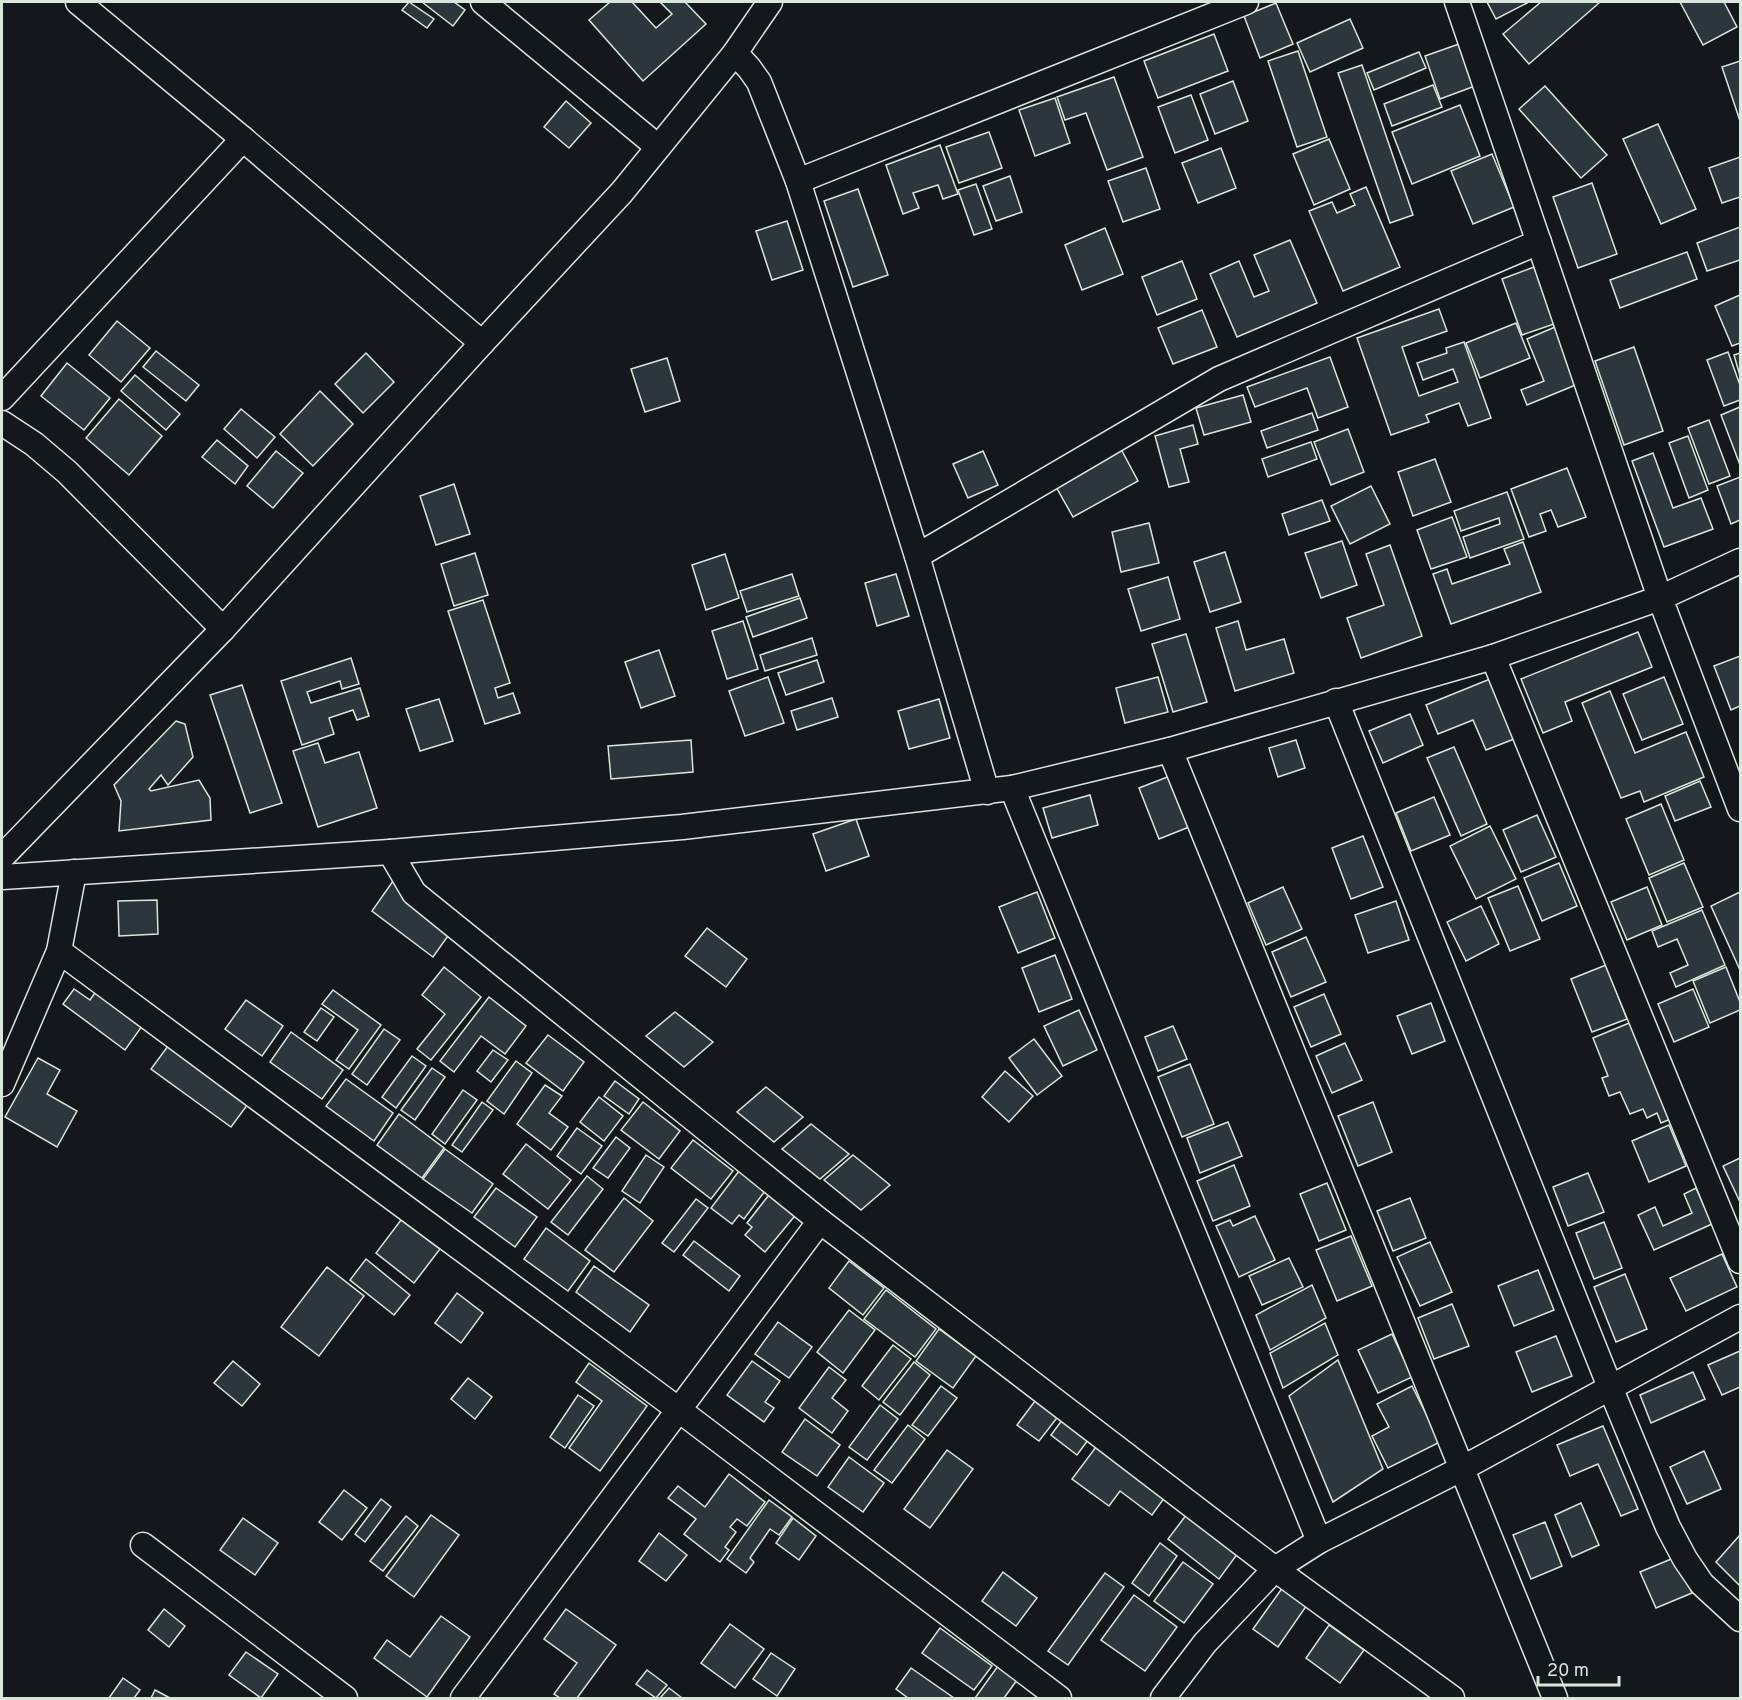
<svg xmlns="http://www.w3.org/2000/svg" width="1742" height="1700" font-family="Overpass,sans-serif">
	<rect width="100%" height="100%" fill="#14181c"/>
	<g fill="#2c363c" stroke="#d8e6dc" stroke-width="1.5">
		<path d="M409 2 434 19 427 28 402 10Z"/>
		<path d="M422 2H454L465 10 453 26Z"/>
		<path d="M610 2H632L656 28 672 14 660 2H685L706 24 643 81 589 20Z"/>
		<path d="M1487 2H1526L1527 3 1496 19Z"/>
		<path d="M1541 2H1597L1599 3 1529 64 1503 34Z"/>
		<path d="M1680 2H1724L1737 27 1703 45Z"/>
		<path d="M1276 3 1293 44 1260 58 1244 16Z"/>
		<path d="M1350 19 1363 48 1310 72 1297 43Z"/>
		<path d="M1214 34 1228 71 1158 98 1144 61Z"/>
		<path d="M1459 44 1475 86 1440 99 1425 56Z"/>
		<path d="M1298 51 1327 137 1297 147 1268 61Z"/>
		<path d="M1419 52 1426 68 1374 90 1367 73Z"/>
		<path d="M1740 61V121L1722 67Z"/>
		<path d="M1362 65 1413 215 1390 223 1338 73Z"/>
		<path d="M1114 77 1143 157 1107 170 1086 113 1065 120 1057 97Z"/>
		<path d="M1233 81 1248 121 1215 134 1200 94Z"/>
		<path d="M1433 85 1442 107 1392 126 1384 104Z"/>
		<path d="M1545 86 1607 155 1581 178 1519 109Z"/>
		<path d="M1191 95 1208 140 1175 153 1158 107Z"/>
		<path d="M1055 98 1070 143 1035 156 1019 110Z"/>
		<path d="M566 101 591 123 569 148 544 127Z"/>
		<path d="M1460 105 1480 156 1412 184 1392 132Z"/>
		<path d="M1658 124 1696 209 1661 224 1623 139Z"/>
		<path d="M989 132 1002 168 959 183 946 147Z"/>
		<path d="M1329 139 1350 189 1314 205 1293 154Z"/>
		<path d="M940 145 958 194 943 199 938 185 913 193 919 208 903 214 886 165Z"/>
		<path d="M1221 148 1236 188 1198 203 1182 163Z"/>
		<path d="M1492 154 1514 207 1473 224 1451 171Z"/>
		<path d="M1740 157V197L1722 203 1709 168Z"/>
		<path d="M1146 168 1160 209 1123 222 1108 181Z"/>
		<path d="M1010 176 1022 212 996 221 983 186Z"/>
		<path d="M1592 183 1617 254 1578 268 1553 197Z"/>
		<path d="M976 184 992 229 974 235 958 190Z"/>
		<path d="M1366 187 1400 267 1343 291 1309 211 1332 202 1337 213 1355 205 1350 194Z"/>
		<path d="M858 189 888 275 853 287 824 201Z"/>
		<path d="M787 221 803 270 772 280 756 231Z"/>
		<path d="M1740 227V260L1707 271 1697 243Z"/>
		<path d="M1105 228 1123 274 1082 290 1065 245Z"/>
		<path d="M1290 240 1317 303 1237 337 1210 274 1239 261 1254 297 1269 291 1254 255Z"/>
		<path d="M1687 252 1697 279 1620 308 1610 280Z"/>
		<path d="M1182 261 1197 299 1157 315 1142 277Z"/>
		<path d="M1534 267 1554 324 1522 335 1502 279Z"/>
		<path d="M1740 295V343L1732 346 1715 306Z"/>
		<path d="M1439 309 1447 331 1402 347 1419 396 1458 382 1453 369 1423 380 1417 363 1447 353 1446 348 1464 342 1491 418 1468 426 1459 403 1426 415 1429 422 1391 435 1357 338Z"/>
		<path d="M1202 310 1217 347 1173 364 1158 328Z"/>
		<path d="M117 321 150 348 121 382 89 355Z"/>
		<path d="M1516 323 1530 358 1480 378 1466 343Z"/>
		<path d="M1555 327 1578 384 1527 405 1521 390 1544 381 1527 339Z"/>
		<path d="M1634 347 1663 431 1624 445 1595 361Z"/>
		<path d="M156 351 199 385 186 401 143 367Z"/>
		<path d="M1728 352 1740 385V400L1724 406 1707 360Z"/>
		<path d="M366 353 394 382 363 413 335 384Z"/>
		<path d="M1740 353V376L1734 355Z"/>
		<path d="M1330 357 1348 407 1318 418 1307 388 1255 407 1247 387Z"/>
		<path d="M667 358 680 401 645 412 631 369Z"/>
		<path d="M67 363 110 398 84 430 41 396Z"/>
		<path d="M135 375 180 414 166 430 121 391Z"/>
		<path d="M320 391 353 424 313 466 280 434Z"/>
		<path d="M1243 395 1251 422 1204 435 1196 408Z"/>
		<path d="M119 399 162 436 129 475 86 438Z"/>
		<path d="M1740 407V465L1721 415Z"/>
		<path d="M241 409 275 437 257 458 224 429Z"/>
		<path d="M1312 413 1318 430 1267 448 1261 431Z"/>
		<path d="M1709 420 1730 476 1709 484 1688 428Z"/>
		<path d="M1193 425 1198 444 1180 449 1189 482 1169 487 1155 436Z"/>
		<path d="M1348 429 1364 472 1331 485 1314 442Z"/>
		<path d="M1688 436 1708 490 1689 498 1669 443Z"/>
		<path d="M217 440 248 466 235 484 202 457Z"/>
		<path d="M1311 442 1317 459 1268 477 1262 459Z"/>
		<path d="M1121 449 1138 481 1073 517 1055 485Z"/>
		<path d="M276 451 303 473 273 508 247 486Z"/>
		<path d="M983 451 998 485 968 498 953 464Z"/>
		<path d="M1653 453 1673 508 1701 498 1713 529 1664 547 1632 461Z"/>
		<path d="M1435 459 1451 502 1413 516 1398 472Z"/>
		<path d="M1567 468 1586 517 1558 527 1551 510 1540 514 1546 531 1529 537 1511 489Z"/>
		<path d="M1740 477V520L1731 524 1717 486Z"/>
		<path d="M454 484 470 534 436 545 420 496Z"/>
		<path d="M1371 486 1390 524 1350 544 1331 506Z"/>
		<path d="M1507 492 1524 539 1470 558 1463 537 1500 524 1499 518 1461 531 1454 511Z"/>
		<path d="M1322 500 1330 521 1289 535 1282 514Z"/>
		<path d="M1452 517 1467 557 1431 569 1417 530Z"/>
		<path d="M1149 523 1159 563 1121 572 1112 532Z"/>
		<path d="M1342 541 1357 585 1321 598 1305 553Z"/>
		<path d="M1523 542 1541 592 1451 624 1433 574 1447 569 1452 584 1510 564 1504 549Z"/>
		<path d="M1390 545 1422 636 1361 658 1347 618 1384 605 1366 554Z"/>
		<path d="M1225 552 1241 602 1210 612 1194 562Z"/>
		<path d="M475 553 488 595 454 606 441 564Z"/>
		<path d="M725 554 739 598 706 610 692 565Z"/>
		<path d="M792 574 799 596 747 612 740 591Z"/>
		<path d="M896 574 909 616 877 626 865 583Z"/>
		<path d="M1168 577 1180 619 1141 631 1128 589Z"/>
		<path d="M800 598 807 618 753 637 746 617Z"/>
		<path d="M483 600 510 683 495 688 498 698 513 693 520 713 485 724 448 611Z"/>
		<path d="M743 621 758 669 727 679 712 631Z"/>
		<path d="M1238 621 1246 650 1284 639 1294 673 1235 691 1216 628Z"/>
		<path d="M1638 632 1652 667 1565 702 1572 721 1543 733 1521 679Z"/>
		<path d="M1186 634 1207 702 1173 712 1152 644Z"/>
		<path d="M812 638 817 655 765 671 760 655Z"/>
		<path d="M659 650 675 696 641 708 625 662Z"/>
		<path d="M1740 656V706L1731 710 1714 666Z"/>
		<path d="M351 658 359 684 342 689 340 681 307 692 311 703 360 688 369 716 357 720 353 710 329 718 334 734 302 745 281 681Z"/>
		<path d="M817 660 824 682 786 695 778 673Z"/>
		<path d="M768 677 784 723 745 736 729 691Z"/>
		<path d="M1158 677 1168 712 1125 723 1116 688Z"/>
		<path d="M1664 677 1683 724 1642 740 1623 694Z"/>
		<path d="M1490 679 1514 739 1486 750 1473 720 1438 734 1426 705Z"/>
		<path d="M242 685 282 803 250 813 210 695Z"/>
		<path d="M1610 691 1635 753 1686 732 1704 777 1644 802 1640 791 1621 798 1582 703Z"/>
		<path d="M832 698 838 717 797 730 791 711Z"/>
		<path d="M439 699 453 741 420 751 406 709Z"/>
		<path d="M939 699 950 738 909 749 898 711Z"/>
		<path d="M1410 714 1423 745 1383 763 1369 731Z"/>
		<path d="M176 721 185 724 193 757 168 785 161 775 149 789 151 791 199 780 210 798 211 820 119 831 121 801 114 785Z"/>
		<path d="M691 740 693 772 611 779 608 746Z"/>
		<path d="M1296 740 1305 768 1278 777 1269 748Z"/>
		<path d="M318 743 325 763 359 752 377 808 318 827 293 751Z"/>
		<path d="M1454 747 1487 824 1461 836 1427 758Z"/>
		<path d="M1170 776 1189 827 1159 839 1139 788Z"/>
		<path d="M1700 781 1711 807 1675 821 1665 796Z"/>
		<path d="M1090 795 1098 825 1052 838 1043 808Z"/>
		<path d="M1434 797 1450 835 1411 851 1396 813Z"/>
		<path d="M1661 804 1684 860 1649 875 1626 819Z"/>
		<path d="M1537 815 1556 857 1521 872 1503 830Z"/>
		<path d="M856 819 869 856 826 871 813 834Z"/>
		<path d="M1490 826 1516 879 1476 899 1450 846Z"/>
		<path d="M1363 836 1383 887 1351 899 1332 848Z"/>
		<path d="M1559 863 1577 906 1542 921 1524 878Z"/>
		<path d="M1684 863 1703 907 1667 922 1649 878Z"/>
		<path d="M393 881 455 926 433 957 372 911Z"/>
		<path d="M1518 886 1540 939 1510 951 1488 898Z"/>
		<path d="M1283 887 1302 929 1266 945 1248 903Z"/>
		<path d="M1647 887 1662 925 1627 940 1611 902Z"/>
		<path d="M1037 892 1055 938 1018 953 999 907Z"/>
		<path d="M1740 892V970L1711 906Z"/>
		<path d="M157 900 158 934 119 936 118 901Z"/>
		<path d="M1396 901 1409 940 1368 953 1355 915Z"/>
		<path d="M1481 906 1499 944 1466 961 1447 922Z"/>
		<path d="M1702 910 1725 965 1676 987 1670 973 1688 965 1677 939 1658 947 1652 931Z"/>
		<path d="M707 928 747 959 726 987 685 956Z"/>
		<path d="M1306 937 1326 982 1291 997 1272 952Z"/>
		<path d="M1055 955 1072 999 1039 1012 1022 968Z"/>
		<path d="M1606 965 1627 1019 1592 1032 1571 979Z"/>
		<path d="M444 967 481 997 431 1060 417 1049 445 1014 422 995Z"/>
		<path d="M1726 967 1740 1002V1010L1710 1023 1693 981Z"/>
		<path d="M99 987 145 1022 125 1050 63 1004 74 989 90 1000Z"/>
		<path d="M1693 989 1709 1027 1674 1042 1658 1004Z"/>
		<path d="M333 990 381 1025 349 1069 336 1060 358 1030 322 1004Z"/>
		<path d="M1324 994 1341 1034 1311 1047 1294 1007Z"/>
		<path d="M489 997 526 1026 505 1054 481 1036 454 1072 440 1061Z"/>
		<path d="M246 1000 283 1026 262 1056 225 1029Z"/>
		<path d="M1431 1003 1445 1041 1412 1054 1397 1016Z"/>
		<path d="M321 1008 334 1017 317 1041 304 1032Z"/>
		<path d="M1079 1010 1097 1050 1063 1066 1044 1026Z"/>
		<path d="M675 1012 713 1042 684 1067 646 1036Z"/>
		<path d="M1634 1021 1673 1118 1661 1123 1657 1113 1647 1118 1643 1109 1630 1114 1620 1092 1609 1096 1602 1078 1608 1076 1593 1038Z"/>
		<path d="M1173 1026 1187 1059 1158 1071 1145 1037Z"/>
		<path d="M384 1029 400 1040 367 1085 352 1074Z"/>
		<path d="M291 1032 343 1070 322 1099 270 1062Z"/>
		<path d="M548 1035 584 1062 563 1091 526 1063Z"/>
		<path d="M1034 1039 1062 1076 1037 1095 1009 1058Z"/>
		<path d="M1345 1043 1362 1080 1332 1093 1316 1056Z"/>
		<path d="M168 1046 248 1104 231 1127 151 1069Z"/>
		<path d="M493 1050 508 1060 491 1082 477 1071Z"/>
		<path d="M412 1056 426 1066 396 1108 382 1097Z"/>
		<path d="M38 1058 60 1070 47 1094 77 1111 57 1147 5 1117Z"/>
		<path d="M516 1061 532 1073 504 1114 487 1101Z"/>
		<path d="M1190 1064 1214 1124 1182 1137 1158 1077Z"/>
		<path d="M432 1068 445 1077 415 1120 401 1110Z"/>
		<path d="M1005 1071 1033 1096 1009 1122 982 1097Z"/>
		<path d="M346 1079 393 1113 374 1141 326 1106Z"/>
		<path d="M615 1081 639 1099 629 1114 604 1096Z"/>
		<path d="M545 1085 562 1096 549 1113 568 1127 551 1150 517 1124Z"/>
		<path d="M766 1087 803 1117 774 1142 737 1112Z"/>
		<path d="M463 1090 477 1100 445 1144 432 1134Z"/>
		<path d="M599 1097 623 1116 604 1141 580 1122Z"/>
		<path d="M482 1102 493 1110 462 1152 452 1145Z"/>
		<path d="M643 1102 680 1131 659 1159 621 1130Z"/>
		<path d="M1373 1102 1392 1152 1358 1166 1338 1116Z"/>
		<path d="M399 1114 444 1148 422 1178 377 1145Z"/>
		<path d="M1228 1122 1242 1156 1200 1173 1187 1138Z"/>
		<path d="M811 1124 849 1154 820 1179 782 1149Z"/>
		<path d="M1669 1125 1686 1166 1649 1182 1632 1141Z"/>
		<path d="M577 1128 602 1146 581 1174 557 1156Z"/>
		<path d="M616 1137 630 1148 608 1178 593 1168Z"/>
		<path d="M693 1140 733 1171 711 1199 671 1168Z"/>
		<path d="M526 1144 571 1180 548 1209 503 1174Z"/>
		<path d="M445 1149 493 1184 472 1213 423 1179Z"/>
		<path d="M646 1155 664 1167 640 1203 622 1191Z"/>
		<path d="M853 1155 890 1185 861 1210 824 1180Z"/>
		<path d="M1740 1158V1202L1723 1166Z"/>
		<path d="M1234 1165 1250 1206 1213 1221 1197 1181Z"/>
		<path d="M742 1167 768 1187 744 1219 739 1215 732 1224 711 1208Z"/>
		<path d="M1588 1173 1604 1212 1568 1226 1553 1187Z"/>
		<path d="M587 1176 603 1189 568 1235 551 1222Z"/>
		<path d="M1327 1183 1346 1230 1319 1241 1300 1194Z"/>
		<path d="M496 1188 537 1217 515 1247 474 1217Z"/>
		<path d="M1696 1188 1712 1224 1654 1250 1638 1215 1655 1207 1663 1226 1692 1213 1684 1194Z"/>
		<path d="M772 1191 798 1212 765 1252 745 1235 752 1227 747 1223Z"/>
		<path d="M624 1198 653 1221 614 1272 585 1250Z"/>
		<path d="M1410 1198 1426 1238 1393 1251 1377 1211Z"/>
		<path d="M696 1199 708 1208 674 1252 662 1243Z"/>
		<path d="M1255 1216 1275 1260 1239 1277 1216 1226 1230 1220 1233 1226Z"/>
		<path d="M401 1220 440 1249 414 1283 376 1253Z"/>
		<path d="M1604 1222 1622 1268 1594 1279 1576 1233Z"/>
		<path d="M546 1228 590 1261 568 1291 524 1259Z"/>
		<path d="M1351 1236 1372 1286 1337 1301 1316 1250Z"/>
		<path d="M694 1241 740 1276 729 1291 683 1255Z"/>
		<path d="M1430 1242 1452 1292 1420 1306 1397 1257Z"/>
		<path d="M1722 1254 1737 1287 1686 1311 1670 1278Z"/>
		<path d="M1289 1258 1303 1287 1262 1305 1249 1276Z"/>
		<path d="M366 1259 410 1295 394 1315 350 1280Z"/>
		<path d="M849 1261 884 1288 863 1315 829 1288Z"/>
		<path d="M594 1266 649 1305 630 1332 576 1292Z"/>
		<path d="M327 1267 364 1296 319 1356 281 1327Z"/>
		<path d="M1538 1270 1554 1310 1514 1326 1498 1286Z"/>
		<path d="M1625 1274 1647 1329 1616 1342 1594 1287Z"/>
		<path d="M1312 1285 1326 1318 1270 1350 1256 1315Z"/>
		<path d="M886 1290 936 1329 915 1357 864 1319Z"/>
		<path d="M457 1293 483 1313 461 1343 435 1323Z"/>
		<path d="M1452 1304 1469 1346 1434 1359 1418 1318Z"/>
		<path d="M849 1310 875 1330 843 1373 817 1352Z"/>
		<path d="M778 1322 812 1347 789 1378 755 1354Z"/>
		<path d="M1325 1323 1338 1355 1283 1388 1270 1353Z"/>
		<path d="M939 1329 976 1356 953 1388 916 1361Z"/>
		<path d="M1392 1334 1412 1377 1378 1393 1358 1350Z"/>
		<path d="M1556 1336 1572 1376 1532 1392 1516 1352Z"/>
		<path d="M893 1345 911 1359 879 1400 862 1386Z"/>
		<path d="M1740 1351V1387L1722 1395 1708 1365Z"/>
		<path d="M1338 1360 1383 1469 1333 1502 1289 1396Z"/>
		<path d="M233 1361 260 1384 242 1406 214 1383Z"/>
		<path d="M752 1361 780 1381 765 1402 774 1408 764 1422 727 1395Z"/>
		<path d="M914 1362 930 1375 900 1415 883 1402Z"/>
		<path d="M589 1363 647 1406 600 1471 569 1448 602 1401 576 1382Z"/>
		<path d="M829 1367 846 1380 832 1398 848 1411 832 1433 799 1408Z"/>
		<path d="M1693 1372 1705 1399 1651 1423 1640 1395Z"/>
		<path d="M468 1378 492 1397 475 1419 451 1399Z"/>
		<path d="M941 1386 957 1398 928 1436 912 1425Z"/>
		<path d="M1412 1386 1440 1442 1388 1468 1372 1436 1389 1427 1377 1404Z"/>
		<path d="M578 1395 594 1406 565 1448 550 1437Z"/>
		<path d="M1038 1397 1060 1414 1039 1441 1017 1425Z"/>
		<path d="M880 1405 898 1419 867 1460 849 1447Z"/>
		<path d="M1068 1412 1094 1432 1077 1455 1051 1435Z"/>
		<path d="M805 1419 840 1445 817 1476 782 1452Z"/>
		<path d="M908 1425 925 1439 892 1483 874 1470Z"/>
		<path d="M1603 1426 1638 1509 1621 1516 1598 1464 1570 1476 1557 1445Z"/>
		<path d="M1096 1447 1165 1497 1152 1515 1120 1491 1109 1506 1072 1479Z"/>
		<path d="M947 1450 973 1469 930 1528 904 1509Z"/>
		<path d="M1704 1451 1721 1489 1687 1504 1670 1467Z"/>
		<path d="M849 1457 884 1483 863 1512 828 1487Z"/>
		<path d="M729 1474 765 1502 747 1526 737 1519 730 1527 736 1532 725 1547 729 1550 720 1562 684 1534 696 1519 668 1498 678 1486 705 1507Z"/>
		<path d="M344 1490 367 1508 342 1540 319 1522Z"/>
		<path d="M381 1499 391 1507 365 1542 355 1534Z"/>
		<path d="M769 1500 792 1517 779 1535 770 1529 750 1558 754 1562 746 1573 727 1559Z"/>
		<path d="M1581 1503 1599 1545 1572 1557 1555 1515Z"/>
		<path d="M1190 1510 1241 1549 1219 1579 1168 1539Z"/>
		<path d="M431 1515 459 1535 414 1597 386 1576Z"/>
		<path d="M406 1516 418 1526 383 1571 370 1561Z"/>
		<path d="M243 1518 278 1543 255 1575 220 1550Z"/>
		<path d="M793 1518 816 1536 799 1560 776 1543Z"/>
		<path d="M1545 1522 1562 1566 1531 1579 1513 1535Z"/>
		<path d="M659 1533 687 1555 666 1581 639 1561Z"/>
		<path d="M1740 1535V1586L1716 1562Z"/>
		<path d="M1160 1543 1177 1556 1149 1596 1132 1583Z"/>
		<path d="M1676 1557 1692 1593 1656 1608 1640 1572Z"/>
		<path d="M1183 1562 1213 1584 1184 1623 1154 1601Z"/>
		<path d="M1003 1572 1037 1598 1016 1626 982 1601Z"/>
		<path d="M1105 1573 1124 1587 1068 1665 1048 1651Z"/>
		<path d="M1283 1587 1307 1605 1278 1647 1253 1629Z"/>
		<path d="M1134 1595 1177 1627 1145 1671 1101 1640Z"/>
		<path d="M164 1609 185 1626 169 1647 148 1630Z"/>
		<path d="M566 1609 616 1645 577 1698H560L554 1694 577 1663 544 1639Z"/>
		<path d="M441 1616 470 1637 427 1697 374 1658 387 1640 410 1657Z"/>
		<path d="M730 1624 764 1649 735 1688 701 1663Z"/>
		<path d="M1329 1625 1364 1650 1340 1683 1306 1658Z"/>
		<path d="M940 1628 992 1666 974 1690 922 1653Z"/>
		<path d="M246 1652 278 1674 261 1698 229 1675Z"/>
		<path d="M771 1653 795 1669 777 1696 753 1679Z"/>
		<path d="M998 1666 1017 1680 1004 1698H975Z"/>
		<path d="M911 1668 954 1698H908L896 1689Z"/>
		<path d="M647 1670 667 1685 656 1698 636 1684Z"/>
		<path d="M123 1678 140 1690 134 1698H109Z"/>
		<path d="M669 1688 682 1698H660Z"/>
		<path d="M155 1690 170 1698H151Z"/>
	</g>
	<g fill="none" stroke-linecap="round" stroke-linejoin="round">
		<g stroke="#d8e6dc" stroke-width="27">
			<g id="street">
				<path d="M78 2 243 139 482 343"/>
				<path d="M483 2 658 147"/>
				<path d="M1457 2 1660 598 1740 809"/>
				<path d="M735 53 749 68 759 82 798 181 917 556 987 792"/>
				<path d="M798 181 1246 2"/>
				<path d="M2 398 243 139"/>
				<path d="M2 423 34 444 67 472 223 629"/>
				<path d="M917 556 1219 379 1539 242"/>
				<path d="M1493 657 1740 1261"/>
				<path d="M1336 701 1610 1387 1668 1527 1685 1559 1702 1584 1740 1619"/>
				<path d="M1170 750 1555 1698"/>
				<path d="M1012 788 1319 1541"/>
				<path d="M390 852 414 893 820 1221 1275 1569 1452 1698"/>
				<path d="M2 857 223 629 482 343 622 192 735 53 770 2"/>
				<path d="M2 877 390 852 682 827 1012 788 1170 750 1493 657 1660 598 1740 561"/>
				<path d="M59 951 679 1410 1059 1698"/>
				<path d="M2 1084 59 951 74 872"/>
				<path d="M143 1545 345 1698"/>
				<path d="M463 1698 820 1221"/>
				<path d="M1163 1698 1205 1643 1275 1569 1319 1541 1463 1468 1740 1317"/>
			</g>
		</g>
		<use href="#street" stroke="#14181c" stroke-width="24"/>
	</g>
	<rect width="1742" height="1700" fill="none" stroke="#d8e6dc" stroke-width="6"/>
	<path d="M1538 1676v9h81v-9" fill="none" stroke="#d8e6dc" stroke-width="3"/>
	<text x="1547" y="1676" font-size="18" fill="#d8e6dc" stroke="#14181c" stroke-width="4.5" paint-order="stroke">20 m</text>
</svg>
